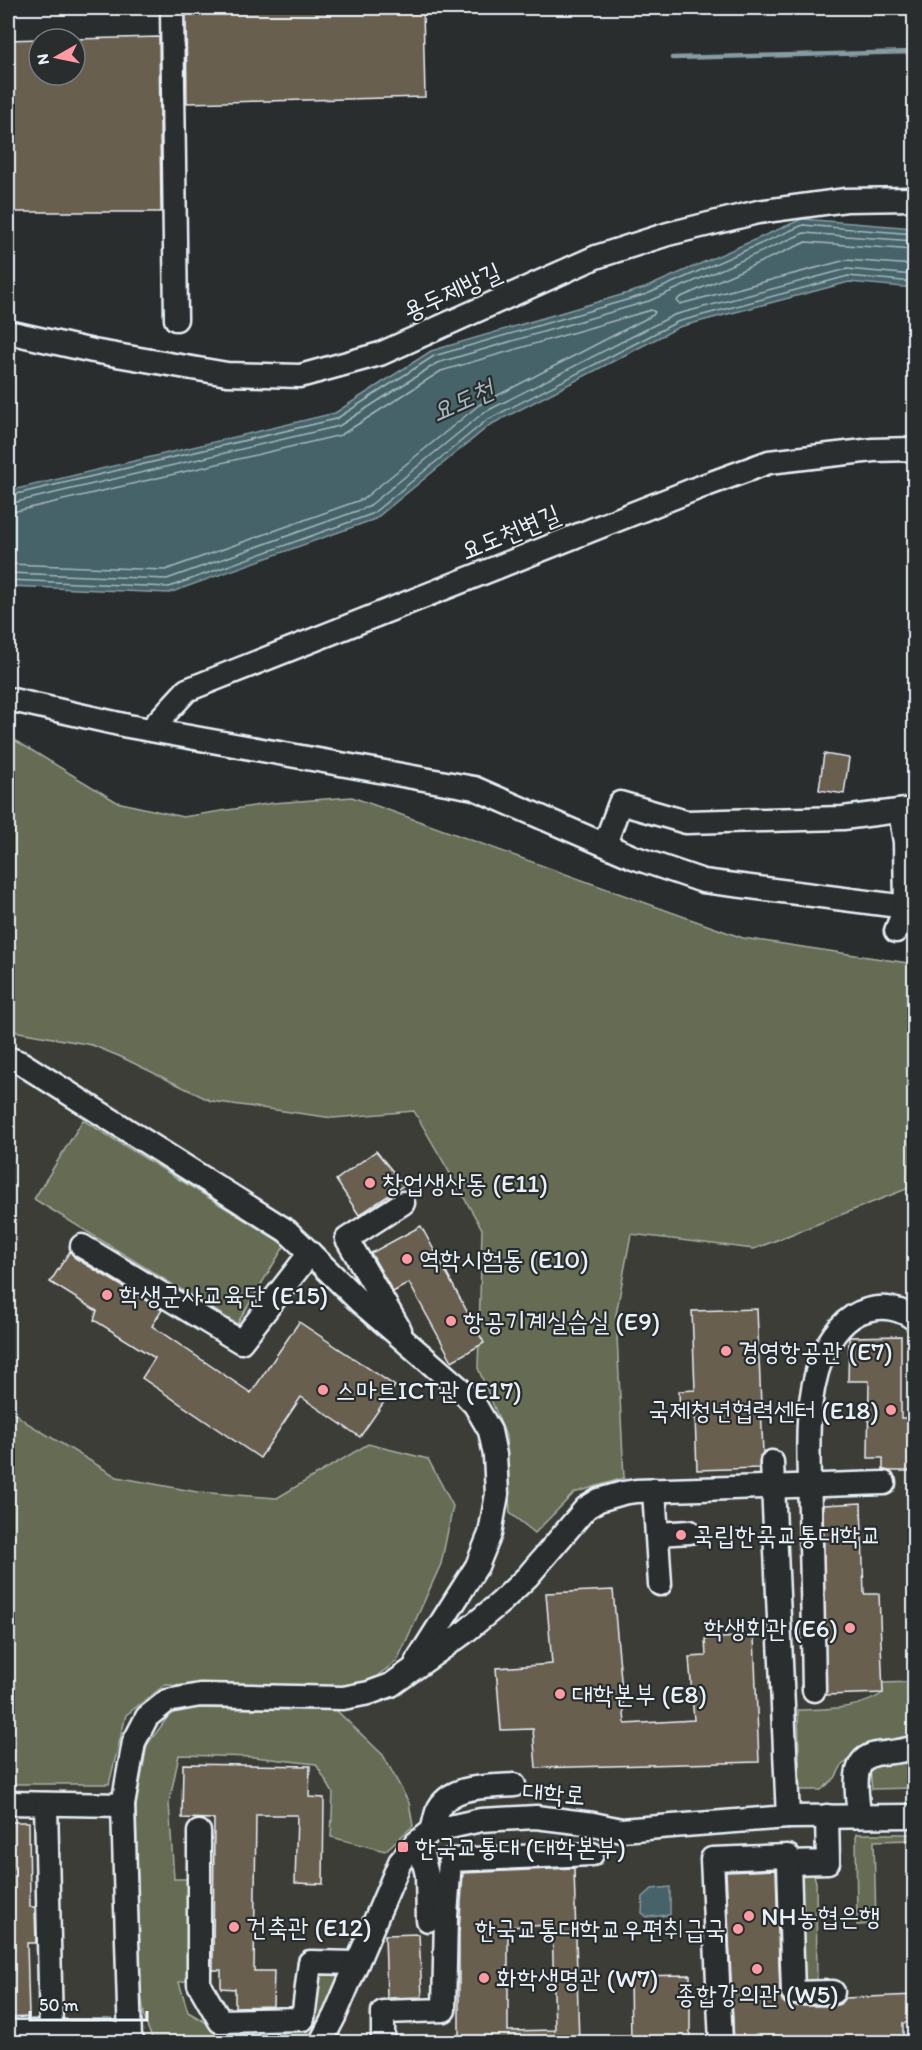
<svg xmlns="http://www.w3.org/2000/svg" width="922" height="2050" font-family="Itim,'Poor Story',sans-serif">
	<rect width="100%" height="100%" fill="#2a2d2e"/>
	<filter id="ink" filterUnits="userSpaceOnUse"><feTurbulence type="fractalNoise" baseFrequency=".0167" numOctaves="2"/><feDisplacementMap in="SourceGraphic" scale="12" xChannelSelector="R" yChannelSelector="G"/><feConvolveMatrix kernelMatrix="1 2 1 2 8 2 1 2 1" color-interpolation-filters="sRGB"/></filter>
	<g filter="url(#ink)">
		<path fill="#3d3c38" d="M8 1030 92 1045 121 1057 333 1118 414 1110 482 1229 585 1228 754 1249 914 1186V2042H8V1784H109L126 1715 165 1685 340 1690 368 1444 277 1498 197 1492 117 1477 27 1423 8 1408Z"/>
		<g fill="#656c52" stroke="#a6aea5" stroke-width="1.5">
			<path d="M8 736 117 802 183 817 273 803 352 797 743 938 914 964V1186L754 1249 631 1234 616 1315 624 1478 574 1493 535 1533 510 1513 506 1436 478 1368 482 1229 414 1111 333 1118 211 1101 121 1057 92 1045 8 1030Z"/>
			<path d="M83 1120 285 1245 237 1324 34 1199Z"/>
			<path d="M8 1408 27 1423 117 1477 197 1492 277 1498 368 1444 428 1459 453 1506 441 1564 397 1661 366 1684 341 1690 165 1685 126 1715 109 1784H8Z"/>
			<path d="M914 1682V1733L889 1746 854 1757 842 1765 835 1778 821 1790H800L798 1710C827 1709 858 1710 883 1693L882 1683Z"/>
			<path d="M185 1708 336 1710 383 1755 409 1803 413 1826 385 1851 331 1837 333 1793 316 1764 254 1757 179 1755 169 1803 174 1879H190L191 1980 179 1982 188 2012 228 2035 281 2034 305 2024 315 1974 343 1976 312 2042H161L153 2040 145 2021 140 1986 136 1805 147 1745 170 1714Z"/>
			<path d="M914 1761V1788L872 1789 870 1769C885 1763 900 1766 914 1761Z"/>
			<path d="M856 1834H914V1840L874 1841 876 1924 857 1925Z"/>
			<path d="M793 1872H813L816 1882 817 1980 814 1988H801Z"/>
		</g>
		<g fill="#456368" stroke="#869ca2" stroke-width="1.5">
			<path d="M802 219 914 228V288L849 282 679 327 490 425 375 519 169 593 8 586V491L335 413 431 351 645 288Z"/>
			<path d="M670 1887V1915L647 1917 642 1913 643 1897 652 1889Z"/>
		</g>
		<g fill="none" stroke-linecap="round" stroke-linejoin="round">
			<g stroke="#a7b8be" stroke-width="1.5">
				<path d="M914 250 806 242 679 298 677 301 680 304 846 260 914 265"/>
				<path d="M8 496 336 419 434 356 647 294 803 225 914 234"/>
				<path d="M8 504 339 426 437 363 649 301 804 233 914 241"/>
				<path d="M8 513 341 435 441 371 651 310 655 312 653 315 479 405 363 499 165 570 8 564"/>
				<path d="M8 573 167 579 368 507 483 413 674 315 847 269 914 275"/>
				<path d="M8 580 169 587 372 514 487 420 677 322 848 276 914 282"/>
			</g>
			<path stroke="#869ca2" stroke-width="4.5" d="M672 58 914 52"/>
		</g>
		<g fill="#695e50" stroke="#e8f1f8" stroke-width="1.5" fill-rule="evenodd">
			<path d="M186 8H423L425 97 187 103Z"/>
			<path d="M159 37 161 212H8V40L39 39V75H75V39Z"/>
			<path d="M824 754 849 758 844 794 819 790Z"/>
			<path d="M376 1151 404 1185 359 1215 336 1180Z"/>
			<path d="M421 1226 484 1343 452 1361 409 1283 393 1292 371 1253Z"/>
			<path d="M70 1251 75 1258 162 1310 152 1326 251 1393 299 1322 395 1386 360 1437 301 1397 260 1458 142 1378 155 1358 94 1320 97 1311 50 1282Z"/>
			<path d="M757 1309 763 1453 760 1456 759 1468 697 1470 695 1417H680L679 1391 695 1390 692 1311Z"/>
			<path d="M901 1336V1418H915V1471H890L883 1470V1458H868L869 1381H848L849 1337Z"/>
			<path d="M861 1503 864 1594H879L883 1693 826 1695 823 1505Z"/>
			<path d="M613 1590 625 1724 694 1720 689 1657 706 1656 705 1639 754 1636 759 1762 536 1768 533 1729 501 1730 496 1668 552 1664 546 1593Z"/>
			<path d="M183 1764 310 1766 309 1797 324 1798 323 1884 295 1883 297 1815H256L254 1971H274L273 2006 235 2007V1989L221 1988V1970H213L214 1819 182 1818Z"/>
			<path d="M8 1822H29L30 1907H35L36 1943H27L29 2017 8 2018Z"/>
			<path d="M574 1868 579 2043H459V1933L463 1873ZM552 1925 555 2030 508 2031V1927Z"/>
			<path d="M776 1870 780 1993 782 2001 787 2005 793 2006H833L840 2004 845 1998 915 1995V2022L903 2023V2039L862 2041V2043H734L726 1872Z"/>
			<path d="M419 1934 422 1997 387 1998 385 1935Z"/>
			<path d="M690 1975V2043H631L630 1976Z"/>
		</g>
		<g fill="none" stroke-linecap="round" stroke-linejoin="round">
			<g stroke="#e8f1f8" stroke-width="27">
				<g id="minor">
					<path d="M172 8 176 319"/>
					<path d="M8 332 93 351 227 374 300 376 380 354 596 257 668 234 758 212 846 200 914 199"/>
					<path d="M8 699 128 726 474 788 633 857 703 881 914 908"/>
					<path d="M151 729 187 690 695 489 769 462 873 450 914 449"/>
					<path d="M605 844 620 803 686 822 843 818 914 809"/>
					<path d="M896 931 906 906 905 842 900 811"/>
					<path d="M8 1058 21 1063 287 1231 310 1253"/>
					<path d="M82 1246 241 1342 310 1253 359 1301 458 1387 475 1405 490 1431 495 1455 497 1494 490 1534 477 1566 417 1661"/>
					<path d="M400 1330 347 1239 403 1203"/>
					<path d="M772 1462 788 1817"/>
					<path d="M654 1490 660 1584"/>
					<path d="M657 1534 690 1532"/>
					<path d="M814 1690C813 1630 812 1571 810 1511 809 1461 803 1405 822 1357 830 1337 845 1316 867 1310 884 1305 902 1309 914 1319"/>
					<path d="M8 1803 123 1805"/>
					<path d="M46 1804 51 2031"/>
					<path d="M827 1816 828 1862 789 1863 793 1993 833 1992"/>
					<path d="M859 1816C858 1795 848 1759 876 1754 889 1752 902 1752 914 1747"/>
					<path d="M432 1831C434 1825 435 1818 437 1812 449 1784 488 1787 514 1785"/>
					<path d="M199 1832V1984L220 2021 303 2019 310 1962 357 1963"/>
					<path d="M419 1841 427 1875 428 1920"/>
					<path d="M8 2032H109L119 2035 133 2042"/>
					<path d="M130 2041 123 1805 134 1742 147 1717 167 1701 200 1695 343 1698 369 1693 391 1685 465 1632 501 1602 528 1576 586 1508 599 1500 623 1493 636 1491 884 1483"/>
					<path d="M321 2042 335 2015 400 1862 416 1843 432 1831 481 1820 536 1817 593 1824 621 1830 788 1817 914 1816"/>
					<path d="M383 2042V2012L444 2010 446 1916 450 1860 592 1854"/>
					<path d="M721 2042 712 1859 788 1856 789 1863"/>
				</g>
			</g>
			<use href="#minor" stroke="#2a2d2e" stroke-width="22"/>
		</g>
	</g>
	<g fill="#ff9aa2" stroke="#2a2d2e" stroke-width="2">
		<circle cx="370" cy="1183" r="6"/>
		<circle cx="407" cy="1259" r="6"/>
		<circle cx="107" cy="1295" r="6"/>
		<circle cx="451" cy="1321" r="6"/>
		<circle cx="726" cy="1351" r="6"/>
		<circle cx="323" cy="1390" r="6"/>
		<circle cx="891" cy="1410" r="6"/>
		<circle cx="681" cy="1535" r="6"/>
		<circle cx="850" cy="1628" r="6"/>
		<circle cx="560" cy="1694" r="6"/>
		<rect x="397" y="1841" width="12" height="12" rx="3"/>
		<circle cx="749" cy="1916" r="6"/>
		<circle cx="234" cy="1927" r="6"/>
		<circle cx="738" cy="1929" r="6"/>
		<circle cx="757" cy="1969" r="6"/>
		<circle cx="484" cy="1978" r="6"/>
	</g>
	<g text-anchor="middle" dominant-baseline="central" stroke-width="4.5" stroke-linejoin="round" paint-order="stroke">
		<g font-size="26" fill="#e8f1f8" stroke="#2a2d2e">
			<text transform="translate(452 291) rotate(-24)">용두제방길</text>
			<text transform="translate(510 532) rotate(-22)">요도천변길</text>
			<text transform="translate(554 1793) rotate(4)">대학로</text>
		</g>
		<g font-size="26" fill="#e8f1f8" stroke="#2a2d2e" text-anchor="start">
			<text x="382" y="1183">창업생산동 (E11)</text>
			<text x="419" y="1259">역학시험동 (E10)</text>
			<text x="119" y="1295">학생군사교육단 (E15)</text>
			<text x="463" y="1321">항공기계실습실 (E9)</text>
			<text x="738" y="1351">경영항공관 (E7)</text>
			<text x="335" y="1390">스마트ICT관 (E17)</text>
			<text x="879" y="1410" text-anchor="end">국제청년협력센터 (E18)</text>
			<text x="693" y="1535">국립한국교통대학교</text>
			<text x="838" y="1628" text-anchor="end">학생회관 (E6)</text>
			<text x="572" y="1694">대학본부 (E8)</text>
			<text x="415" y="1847">한국교통대 (대학본부)</text>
			<text x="761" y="1916">NH농협은행</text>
			<text x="246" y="1927">건축관 (E12)</text>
			<text x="726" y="1929" text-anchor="end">한국교통대학교우편취급국</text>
			<text x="496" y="1978">화학생명관 (W7)</text>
			<text x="757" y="1994" text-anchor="middle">종합강의관 (W5)</text>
		</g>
		<g font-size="27" font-style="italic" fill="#a7b8be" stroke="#2a2d2e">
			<text transform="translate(462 400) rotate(-24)">요도천</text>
		</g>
	</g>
	<rect width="922" height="2050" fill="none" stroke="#2a2d2e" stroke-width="30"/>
	<rect x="15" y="15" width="892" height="2020" fill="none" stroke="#e8f1f8" stroke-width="2" filter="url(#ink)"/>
	<g transform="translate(57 57) rotate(261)"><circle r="28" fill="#2a2d2e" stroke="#767b7f" stroke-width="1.5"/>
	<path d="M0-4.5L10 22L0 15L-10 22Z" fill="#ff9aa2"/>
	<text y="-9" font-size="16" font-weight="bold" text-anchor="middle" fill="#e8f1f8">N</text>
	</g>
	<path d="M30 2011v9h117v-9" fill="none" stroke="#e8f1f8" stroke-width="3"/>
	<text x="39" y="2011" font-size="18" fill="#e8f1f8" stroke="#2a2d2e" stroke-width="4.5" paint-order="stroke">50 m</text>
</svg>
